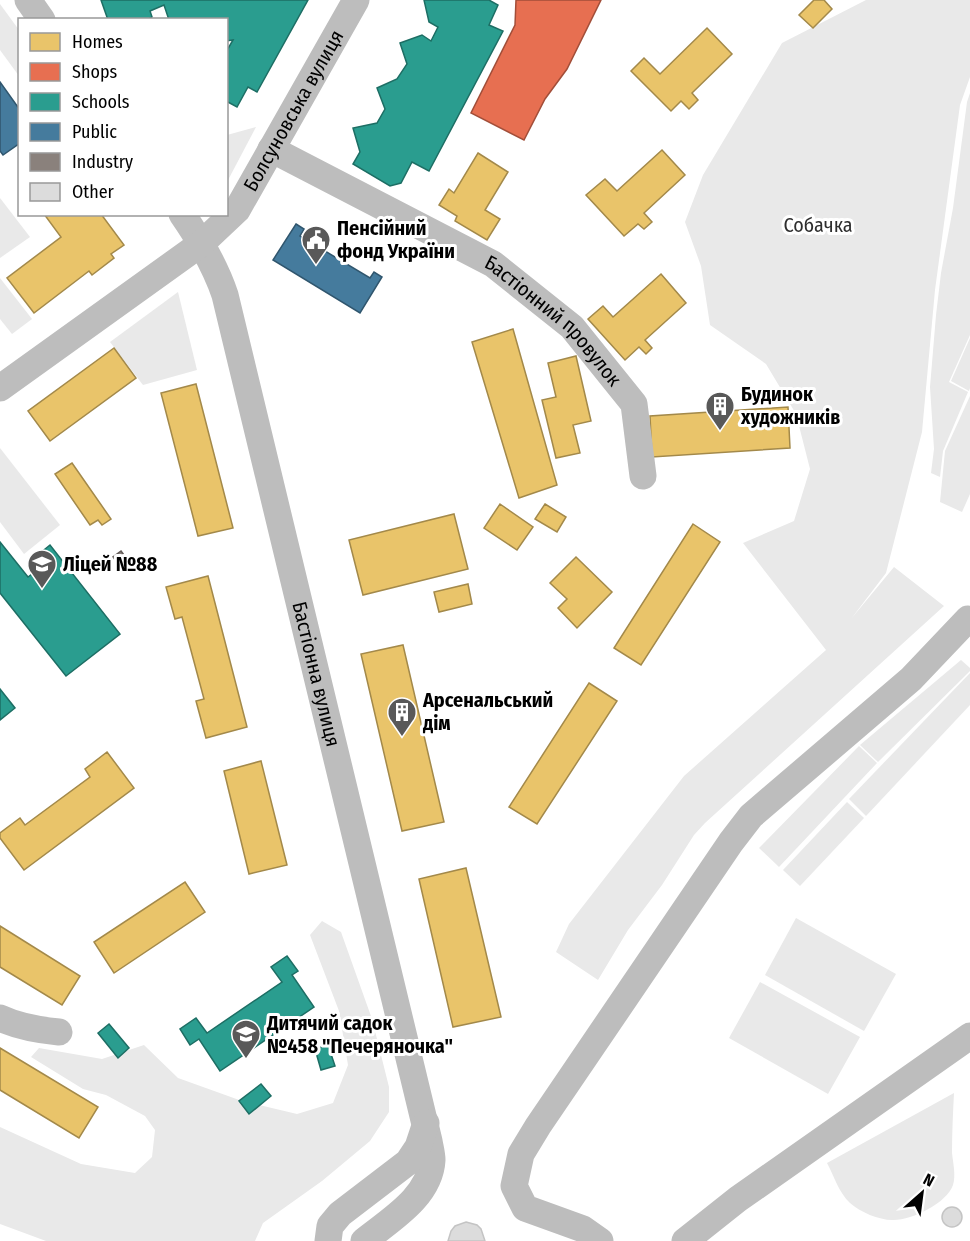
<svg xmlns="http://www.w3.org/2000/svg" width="970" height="1241" font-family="'Fira Sans Condensed',sans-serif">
	<rect width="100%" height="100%" fill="#fff"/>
	<g fill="#e9e9e9">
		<path d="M866 0H970V77L960 105 935 290 922 432 886 573 851 619 894 567 944 606 705 823 694 835 662 885 628 930 598 980 556 952 569 924 684 776 826 650 743 543 794 521 810 469 796 414 766 364 710 325 701 266 685 222 703 175 782 43Z"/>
		<path d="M0 4 19 30V76L0 50Z"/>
		<path d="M970 93V335L949 382 968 392 943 451 940 477 931 473 934 449 930 387 936 315 941 273 953 208 967 102Z"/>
		<path d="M256 127 227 182V135Z"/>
		<path d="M0 198 30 237 0 258Z"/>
		<path d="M0 278 32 319 12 334 0 319Z"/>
		<path d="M178 292 197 370 143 385 110 342Z"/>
		<path d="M970 338V388L969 391 951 381Z"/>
		<path d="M970 396V494L962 512 940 502 945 451Z"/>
		<path d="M0 448 60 525 24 554 0 522Z"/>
		<path d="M961 660 970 668V671L878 762 860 745Z"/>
		<path d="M970 673V705L866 816 849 799Z"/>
		<path d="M859 746 877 763 779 867 759 848Z"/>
		<path d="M847 802 864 818 800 886 783 870Z"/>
		<path d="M796 918 896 974 864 1031 765 975Z"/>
		<path d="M322 921 341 932 372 1019 389 1087V1112L370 1141 322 1181 263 1223 255 1241H46L0 1224V1127L81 1164 135 1173 152 1157 155 1130 145 1116 106 1095 83 1089 31 1057 39 1048 102 1059 144 1045 178 1078 242 1101 297 1114 333 1103 348 1065 339 1011 310 935Z"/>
		<path d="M760 982 860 1037 828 1094 729 1038Z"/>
		<path d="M954 1093C953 1113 952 1132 952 1153 953 1163 956 1175 953 1185 947 1203 911 1221 892 1220 879 1220 860 1212 850 1203 839 1193 834 1176 827 1163Z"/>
	</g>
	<g fill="#e9c46a" stroke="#a3894a" stroke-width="1.5">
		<path d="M814 0H824L832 9 813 28 799 15Z"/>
		<path d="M707 28 732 54 692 93 698 100 689 109 681 101 671 111 631 71 644 58 660 74Z"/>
		<path d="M662 150 685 175 644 213 652 222 644 229 638 224 624 236 586 195 605 179 617 191Z"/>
		<path d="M478 153 508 172 485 210 500 219 487 240 455 221 457 216 439 205 449 189 454 193Z"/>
		<path d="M44 214H101L124 245 111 254 114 258 92 275 89 271 34 313 7 278 61 237Z"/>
		<path d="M661 274 686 303 645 340 652 348 646 354 639 347 625 360 588 319 603 306 613 317Z"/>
		<path d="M513 329 557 485 519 498 472 342Z"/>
		<path d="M114 348 136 378 50 441 28 411Z"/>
		<path d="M576 356 591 421 573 425 580 453 556 458 542 400 556 397 548 363Z"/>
		<path d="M196 384 233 528 198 536 161 393Z"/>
		<path d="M788 407 790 448 652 457 650 416Z"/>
		<path d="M72 463 111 519 102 525 98 520 90 525 55 474Z"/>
		<path d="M500 504 533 527 517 550 484 528Z"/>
		<path d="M545 504 566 517 557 532 535 519Z"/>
		<path d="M454 514 468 569 363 595 349 540Z"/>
		<path d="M693 524 720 542 641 665 614 648Z"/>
		<path d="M576 557 612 592 577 628 558 608 567 599 550 583Z"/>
		<path d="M208 576 247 727 206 738 196 701 204 699 182 617 175 619 166 587Z"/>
		<path d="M468 584 472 604 439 612 434 592Z"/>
		<path d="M403 645 444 822 402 831 361 654Z"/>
		<path d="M589 683 617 701 537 824 509 807Z"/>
		<path d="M107 752 134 788 24 870 0 838V833L20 818 25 825 90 777 85 769Z"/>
		<path d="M261 761 287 865 249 874 224 771Z"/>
		<path d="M466 868 501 1017 453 1027 419 879Z"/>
		<path d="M185 882 205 912 114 973 94 942Z"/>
		<path d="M0 926 80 976 62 1005 0 967Z"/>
		<path d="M0 1048 98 1107 79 1138 0 1090Z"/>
	</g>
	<path fill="#e76f51" stroke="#a24e39" stroke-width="1.5" d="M516 0H601L567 69 545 99 524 140 471 113 515 25Z"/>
	<g fill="#2a9d8f" stroke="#1d6e64" stroke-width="1.5">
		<path d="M101 0H308L257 92 248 87 237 107 226 101V52L233 40 226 41V20H169L164 5 150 11 152 17 147 20H108Z"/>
		<path d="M424 0H489L498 5 489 25 503 31 429 171 412 162 401 183 390 186 353 164 360 152 353 128 377 123 385 109 377 88 397 79 407 64 400 43 422 35 431 41 438 27 429 22Z"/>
		<path d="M0 542 28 577 41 567 34 558 50 545 120 634 66 676 0 593Z"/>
		<path d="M0 689 15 708 0 720Z"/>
		<path d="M287 956 298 971 292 975 314 1007 220 1071 199 1039 190 1045 180 1029 196 1018 207 1033 282 982 271 967Z"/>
		<path d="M109 1024 129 1048 118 1058 98 1033Z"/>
		<path d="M328 1045 335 1066 321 1070 315 1049Z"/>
		<path d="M261 1084 271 1096 249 1114 239 1101Z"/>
	</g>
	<g fill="#457b9d" stroke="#30566e" stroke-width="1.5">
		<path d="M0 82 20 110V143L3 155 0 151Z"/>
		<path d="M296 224 304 229 300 236 370 278 374 272 382 277 360 313 273 260Z"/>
	</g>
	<path fill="#8a817c" stroke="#615a57" stroke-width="1.5" d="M121 551 132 566 123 572 113 557Z"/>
	<g fill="#dcdcdc" stroke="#c4c4c4" stroke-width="1.5">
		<circle cx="952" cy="1217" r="10"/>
		<path d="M466 1222 477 1225 481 1229 485 1241H448L451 1231 455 1226Z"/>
	</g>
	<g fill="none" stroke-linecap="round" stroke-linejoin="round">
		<g stroke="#bdbdbd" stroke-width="27">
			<path d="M28 0 42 20"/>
			<path id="s1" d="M271 149 493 264 572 327 634 404 643 476"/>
			<path id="s2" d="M182 214C200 240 215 265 225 295L429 1141C430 1147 432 1154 432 1160 430 1197 390 1220 364 1241"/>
			<path id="s3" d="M0 388 202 243 237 210 356 0"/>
			<path d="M0 1018C19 1027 38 1030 59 1032"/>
			<path d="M328 1241 330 1226 340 1214 408 1162 418 1147 426 1123"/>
			<path d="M600 1241 583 1229 525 1208 514 1186 521 1154 538 1126 731 842 751 816 911 679 968 619 970 622"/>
			<path d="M685 1241 738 1199 970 1036"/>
		</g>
	</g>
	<defs>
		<g id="civic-pin" transform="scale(1.5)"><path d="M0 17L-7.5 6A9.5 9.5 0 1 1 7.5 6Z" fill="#595959" stroke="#fff"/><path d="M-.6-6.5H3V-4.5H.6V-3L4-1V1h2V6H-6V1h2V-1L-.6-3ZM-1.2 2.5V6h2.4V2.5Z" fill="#fff"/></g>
		<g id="building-pin" transform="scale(1.5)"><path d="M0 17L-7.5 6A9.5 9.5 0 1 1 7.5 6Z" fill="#595959" stroke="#fff"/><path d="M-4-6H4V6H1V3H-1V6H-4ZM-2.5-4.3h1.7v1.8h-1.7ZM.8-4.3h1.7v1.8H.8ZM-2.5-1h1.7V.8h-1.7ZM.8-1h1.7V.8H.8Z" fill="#fff"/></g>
		<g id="school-pin" transform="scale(1.5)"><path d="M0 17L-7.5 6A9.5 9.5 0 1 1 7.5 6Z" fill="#595959" stroke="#fff"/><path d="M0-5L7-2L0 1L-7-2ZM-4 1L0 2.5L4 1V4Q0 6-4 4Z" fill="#fff"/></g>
	</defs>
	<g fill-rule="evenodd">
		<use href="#civic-pin" x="316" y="240"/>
		<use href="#building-pin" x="720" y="406"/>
		<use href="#school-pin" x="42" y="564"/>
		<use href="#building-pin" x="402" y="712"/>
		<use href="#school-pin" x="246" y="1034"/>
	</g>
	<g text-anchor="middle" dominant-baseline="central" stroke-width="6" stroke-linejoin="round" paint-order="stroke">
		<g font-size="20" fill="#000" stroke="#fff">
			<text stroke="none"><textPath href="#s3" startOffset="411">Болсуновська вулиця</textPath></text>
			<text stroke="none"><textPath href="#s1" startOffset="333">Бастіонний провулок</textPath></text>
			<text stroke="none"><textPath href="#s2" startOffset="482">Бастіонна вулиця</textPath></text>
		</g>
		<g font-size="20" fill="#2e2e2e" stroke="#fff">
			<text x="818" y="225">Собачка</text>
		</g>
		<g font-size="20" font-weight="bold" fill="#000" stroke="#fff" text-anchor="start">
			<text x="337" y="228">Пенсійний<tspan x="337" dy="23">фонд України</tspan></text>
			<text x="741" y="394">Будинок<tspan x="741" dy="23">художників</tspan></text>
			<text x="63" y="564">Ліцей №88</text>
			<text x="423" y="700">Арсенальський<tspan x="423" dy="23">дім</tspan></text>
			<text x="267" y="1023">Дитячий садок<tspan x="267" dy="23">№458 "Печеряночка"</tspan></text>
		</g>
	</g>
	<rect x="18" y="18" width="210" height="198" fill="#ffffff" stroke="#999999" stroke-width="1.5"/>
	<rect x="30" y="33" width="30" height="18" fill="#e9c46a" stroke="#999999" stroke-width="1.5"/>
	<text x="72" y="48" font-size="18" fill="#000000">Homes</text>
	<rect x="30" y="63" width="30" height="18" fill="#e76f51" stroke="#999999" stroke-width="1.5"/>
	<text x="72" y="78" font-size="18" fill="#000000">Shops</text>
	<rect x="30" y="93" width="30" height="18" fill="#2a9d8f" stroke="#999999" stroke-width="1.5"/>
	<text x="72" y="108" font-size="18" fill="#000000">Schools</text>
	<rect x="30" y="123" width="30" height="18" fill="#457b9d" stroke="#999999" stroke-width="1.5"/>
	<text x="72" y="138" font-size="18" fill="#000000">Public</text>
	<rect x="30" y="153" width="30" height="18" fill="#8a817c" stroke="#999999" stroke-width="1.5"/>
	<text x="72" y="168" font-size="18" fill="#000000">Industry</text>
	<rect x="30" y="183" width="30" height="18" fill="#dcdcdc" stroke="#999999" stroke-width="1.5"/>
	<text x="72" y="198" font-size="18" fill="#000000">Other</text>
	<g transform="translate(922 1193) rotate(28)" stroke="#ffffff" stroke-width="4.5" paint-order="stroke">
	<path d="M0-4.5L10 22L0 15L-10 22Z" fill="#000000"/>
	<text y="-9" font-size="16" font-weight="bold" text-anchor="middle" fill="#000000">N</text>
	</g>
</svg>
